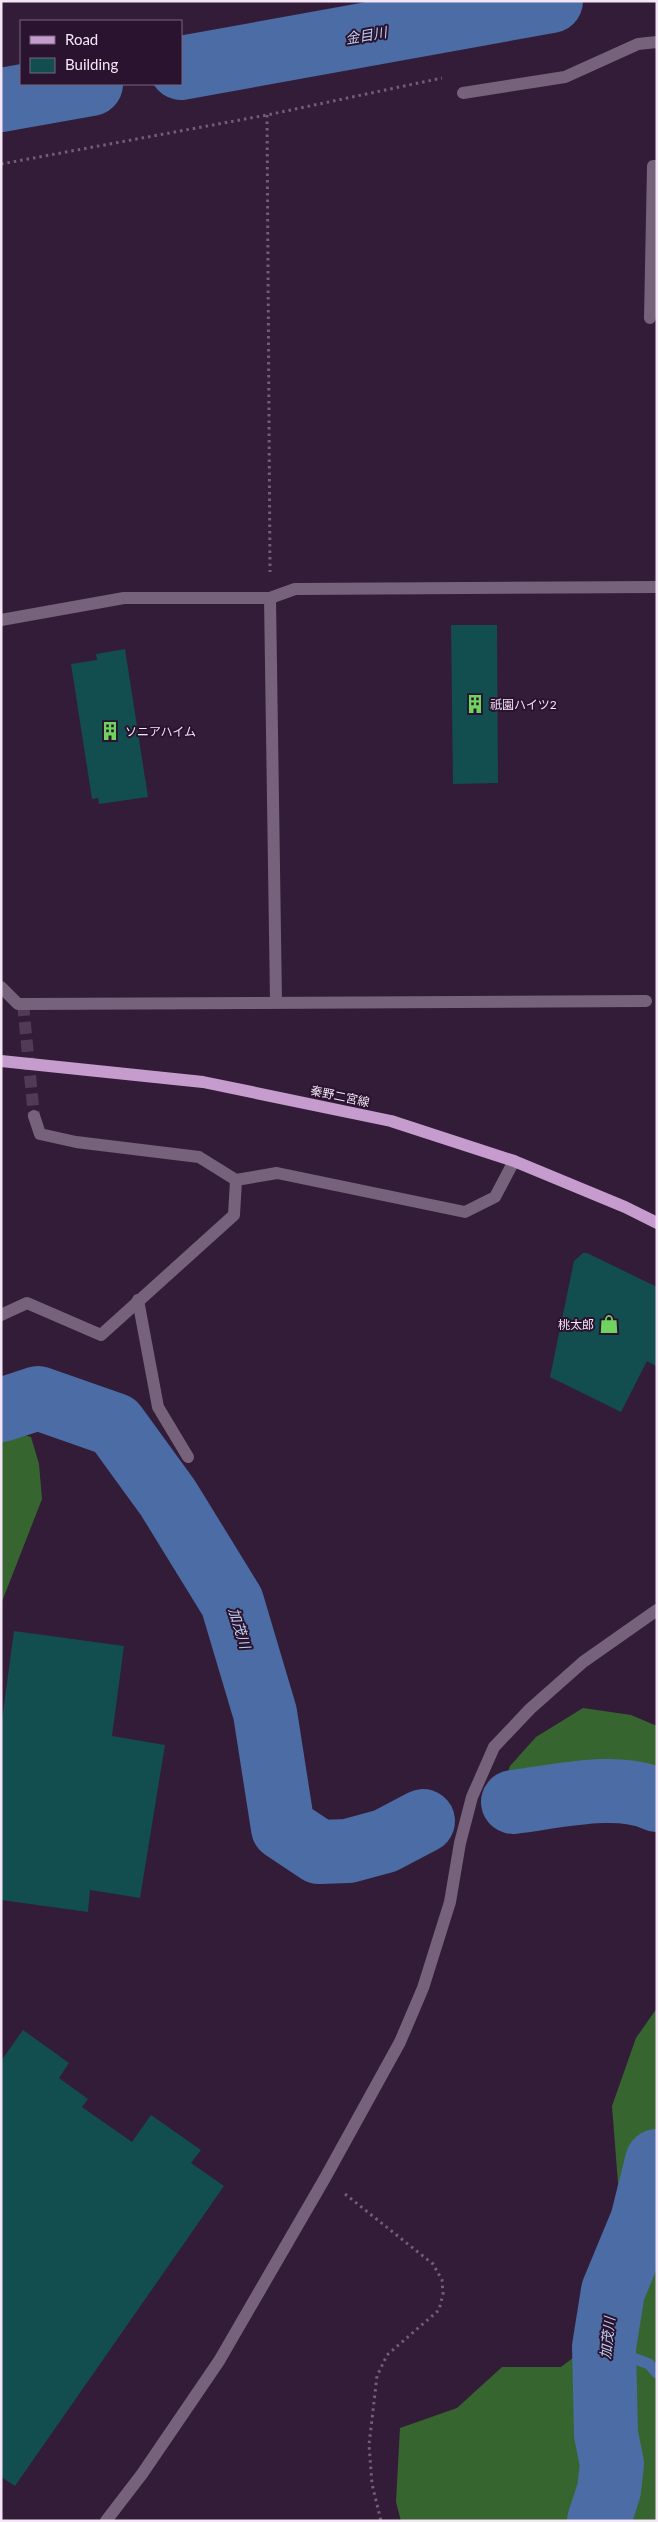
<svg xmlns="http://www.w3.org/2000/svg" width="658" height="2522" font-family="Lato,'Noto Sans JP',sans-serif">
	<rect width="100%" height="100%" fill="#331c38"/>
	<g fill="#37652f">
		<path d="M1 1428 31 1437 39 1464 42 1499 1 1604Z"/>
		<path d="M583 1708 631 1715 657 1726V1812L614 1811 582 1806 534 1824 507 1822 498 1797 510 1766 536 1737Z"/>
		<path d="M657 2008V2521H401L396 2502 400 2428 457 2408 502 2367H561L607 2332 600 2279 615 2250 618 2183 612 2106 636 2038Z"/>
	</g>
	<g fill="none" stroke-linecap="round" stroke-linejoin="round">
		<path stroke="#4b6ca4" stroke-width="11" d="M604 2347 649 2364 657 2373"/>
		<g stroke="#4b6ca4" stroke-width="64">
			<path d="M181 68 551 1"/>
			<path d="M1 100 91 84"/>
			<path d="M1 1410 38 1398 115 1425 168 1498 232 1602 265 1713 283 1828 319 1852 348 1851 385 1841 423 1821"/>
			<path d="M513 1802C556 1797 617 1781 657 1800"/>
			<path d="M599 2521 609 2490 612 2464 606 2434 604 2347 613 2291 642 2221 657 2161"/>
		</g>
	</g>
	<g fill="#124d50">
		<path d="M451 625H497L498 783 453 784Z"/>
		<path d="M125 649 148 797 99 804 98 798 92 799 71 664 97 660 96 654Z"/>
		<path d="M583 1253H587L657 1287V1364L656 1366 647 1361 621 1412 550 1377 574 1261Z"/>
		<path d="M14 1631 124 1646 112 1736 165 1745 140 1898 90 1890 88 1912 1 1900V1727Z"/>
		<path d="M23 2030 69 2063 59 2078 88 2099 82 2107 132 2142 151 2115 201 2150 191 2163 224 2186 15 2486 1 2477V2061Z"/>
	</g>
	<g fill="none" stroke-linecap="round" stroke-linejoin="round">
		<path stroke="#503a55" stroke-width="12" stroke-dasharray="12 6" stroke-linecap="butt" d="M23 1004 34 1116"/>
		<g stroke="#735e77" stroke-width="3" stroke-dasharray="2.5 4" stroke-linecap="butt">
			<path d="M267 115 270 572"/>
			<path d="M1 164 267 115 442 78"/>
			<path d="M345 2194 433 2264 442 2280 443 2294 439 2310 387 2355 377 2376 369 2445 372 2484 381 2521"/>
		</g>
		<g stroke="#76627a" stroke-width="12">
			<path d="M463 93 565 77 638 44 657 42"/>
			<path d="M1 987 18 1004H23"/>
		</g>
		<g stroke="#76627a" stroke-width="12">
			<path d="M650 318 653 166H657"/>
			<path d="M270 598 276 1001"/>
			<path d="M1 620 124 598H270L295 589 657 587"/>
			<path d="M23 1004 646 1001"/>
			<path d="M34 1116 40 1134 76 1142 199 1157 236 1180 277 1173 465 1212 495 1197 514 1161"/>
			<path d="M138 1300 158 1407 188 1457"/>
			<path d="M1 1315 27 1303 101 1335 234 1215 236 1180"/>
		</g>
		<path stroke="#76627a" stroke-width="12" d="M106 2521 142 2474 219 2361 325 2178 400 2042 423 1988 450 1902 460 1843 472 1797 494 1747 530 1709 583 1662 657 1610"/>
		<path stroke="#c69cce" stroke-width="12" d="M1 1061 203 1082 391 1121 514 1161 625 1207 657 1223"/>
	</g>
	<defs>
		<g id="building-bare" transform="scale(1.5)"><path d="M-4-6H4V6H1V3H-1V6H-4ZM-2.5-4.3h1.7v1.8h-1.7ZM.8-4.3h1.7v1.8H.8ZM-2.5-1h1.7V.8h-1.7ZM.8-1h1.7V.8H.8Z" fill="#70d35f" stroke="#29132e" stroke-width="2.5" paint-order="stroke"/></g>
		<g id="shop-bare" transform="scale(1.5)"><path d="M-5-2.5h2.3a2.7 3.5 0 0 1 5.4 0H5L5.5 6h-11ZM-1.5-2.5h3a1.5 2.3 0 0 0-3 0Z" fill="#70d35f" stroke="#29132e" stroke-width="2.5" paint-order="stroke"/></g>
	</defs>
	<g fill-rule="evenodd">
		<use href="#building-bare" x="475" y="704"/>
		<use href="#building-bare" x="110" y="731"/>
		<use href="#shop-bare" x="609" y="1324"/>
	</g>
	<g text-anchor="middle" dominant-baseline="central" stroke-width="4" stroke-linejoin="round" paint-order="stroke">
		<g font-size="12" fill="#f4e5f7" stroke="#29132e" text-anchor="start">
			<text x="490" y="704">祇園ハイツ2</text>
			<text x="125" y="731">ソニアハイム</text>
			<text x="594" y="1324" text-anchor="end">桃太郎</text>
		</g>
		<g font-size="12" fill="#f4e5f7" stroke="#29132e">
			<text transform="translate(340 1096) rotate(12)">秦野二宮線</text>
		</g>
		<g font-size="14" font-style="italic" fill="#bed1f2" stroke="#29132e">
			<text transform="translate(366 35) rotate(-10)">金目川</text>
			<text transform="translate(240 1628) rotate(73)">加茂川</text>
			<text transform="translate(607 2338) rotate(-84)">加茂川</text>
		</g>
	</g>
	<rect width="658" height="2522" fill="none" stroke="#f4e5f7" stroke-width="5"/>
	<rect x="20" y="20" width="162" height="65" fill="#29132e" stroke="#7a677e"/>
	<rect x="30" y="36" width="25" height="8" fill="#c69cce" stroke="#7a677e"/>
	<text x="65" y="45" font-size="15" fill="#f4e5f7">Road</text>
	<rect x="30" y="58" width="25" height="15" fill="#124d50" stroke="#7a677e"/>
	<text x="65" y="70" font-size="15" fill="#f4e5f7">Building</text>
</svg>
